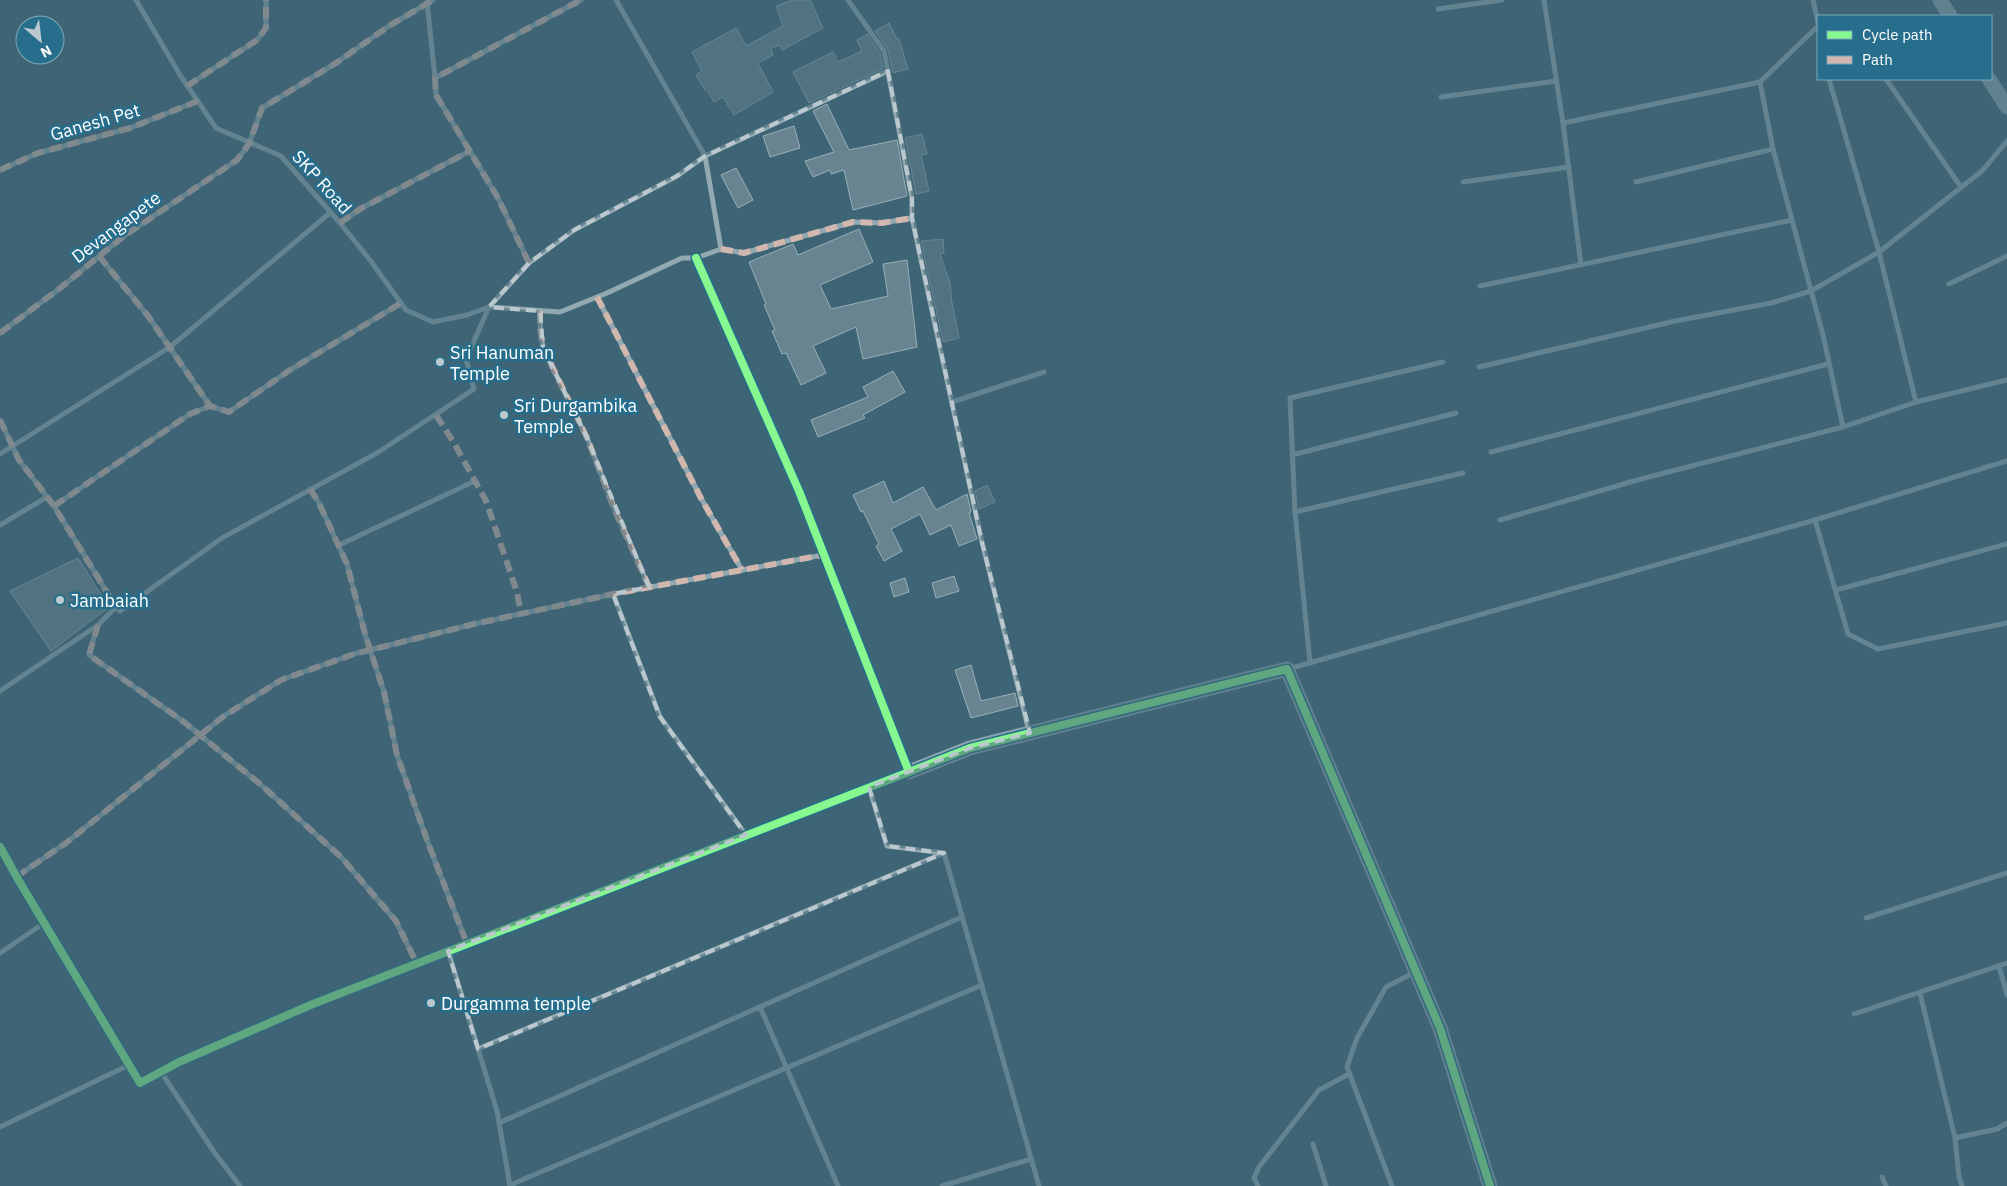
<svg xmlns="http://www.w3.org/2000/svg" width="2007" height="1186" font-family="'IBM Plex Sans',sans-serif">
	<rect width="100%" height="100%" fill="#3e6575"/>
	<g fill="#688490" stroke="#99afb8">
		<path d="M793 0H810L823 28 782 50 780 45 771 48 773 55 758 63 773 92 734 115 723 97 714 102 707 90H705L696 75 702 71 692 52 736 28 746 46 783 26 776 6Z"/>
		<path d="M889 23 897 39H899L908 69 893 73 888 50 875 31Z"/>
		<path d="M867 34 880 53 883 69 809 103 793 72 833 52 838 62 862 51 857 40Z"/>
		<path d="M827 104 849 150 897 140 907 196 853 210 844 170 831 174 830 170 813 177 805 161 834 152 813 111Z"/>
		<path d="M794 126 800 148 770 157 763 136Z"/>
		<path d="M922 134 927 154 921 155 929 191 916 194 905 138Z"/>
		<path d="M736 168 753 200 738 208 721 175Z"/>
		<path d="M859 229 873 262 820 285 831 309 888 296 883 264 907 260 917 347 863 359 856 327 813 346 826 373 801 385 786 353 782 354 772 331 775 330 764 305 766 304 749 262 793 244 798 255Z"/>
		<path d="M943 239 944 253 940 254 950 283 952 303 959 338 943 342 921 241Z"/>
		<path d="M893 371 905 392 863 415 865 418 818 437 811 420 868 397 863 387Z"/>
		<path d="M884 481 893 503 923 487 936 510 967 494 971 512 969 513 977 539 959 546 951 525 930 535 920 514 891 529 902 551 884 561 876 546 879 544 863 511 861 512 853 495Z"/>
		<path d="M987 485 995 502 979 509 975 491Z"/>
		<path d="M78 558 109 607 51 651 10 591Z"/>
		<path d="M954 576 959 591 936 598 932 583Z"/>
		<path d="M905 578 909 592 894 597 890 583Z"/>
		<path d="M971 665 981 701 1015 693 1018 706 971 718 955 670Z"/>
	</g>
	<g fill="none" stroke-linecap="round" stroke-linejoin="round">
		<g stroke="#92a9b2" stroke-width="5">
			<path d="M136 0 180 75 216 128 281 156 340 223 370 260 406 310 433 322 467 315 489 307"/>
			<path d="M616 0 705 156 721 249 696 258H682L607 293 560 312 489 307 529 263 574 230 677 176 705 156 888 71"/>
			<path d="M848 0 884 51 912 198V218L982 542 1029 731"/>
			<path d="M1544 0 1563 123 1581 265"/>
			<path d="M1813 0 1818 23"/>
			<path d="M427 2 435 78"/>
			<path d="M1438 9 1502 0"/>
			<path d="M1829 79 1879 252 1916 402"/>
			<path d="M1886 79 1961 187"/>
			<path d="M187 86 257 40 266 28V0"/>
			<path d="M1441 97 1556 81"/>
			<path d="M1563 123 1760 82 1818 26"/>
			<path d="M0 170 38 153 130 128 198 101"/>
			<path d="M1463 182 1569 167"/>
			<path d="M1636 182 1773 149"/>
			<path d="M340 223 360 209 470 151"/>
			<path d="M721 249 744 253 853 222 882 223 912 218"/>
			<path d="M99 256 148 316 210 406"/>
			<path d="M529 263 498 198 436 95 435 78 581 0"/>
			<path d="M1949 284 2007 256"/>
			<path d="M1480 286 1792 220"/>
			<path d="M597 297 702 500 742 570"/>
			<path d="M540 311V328L543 348 587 438 615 511 649 587"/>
			<path d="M0 333 59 289 124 236 237 160 249 144 262 108 336 63 389 26 433 0"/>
			<path d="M1479 367 1675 321 1771 303 1811 291 1879 252 1982 171 2007 141"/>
			<path d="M952 402 1044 372"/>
			<path d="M0 420 19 460 54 506 116 607"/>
			<path d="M1843 427 1916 402 2007 380"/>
			<path d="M1491 452 1828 364"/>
			<path d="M0 454 170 347 331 212"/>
			<path d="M1292 455 1456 413"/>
			<path d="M310 489 319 503 347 564 365 634 384 692 397 755 427 840 467 944"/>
			<path d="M54 506 190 414 210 406 229 412 290 370 401 303"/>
			<path d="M1295 512 1463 473"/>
			<path d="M1500 520 1641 479 1843 427 1823 335 1773 149 1760 82"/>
			<path d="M1815 520 1848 634 1878 649 2007 623"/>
			<path d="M0 525 47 497"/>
			<path d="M339 545 475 481"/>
			<path d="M1836 590 2007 544"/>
			<path d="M613 594 660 717 746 835"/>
			<path d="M97 626 89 655 184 722 260 784 341 857 396 921 417 964"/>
			<path d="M1310 663 1295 512 1290 398 1443 362"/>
			<path d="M1288 669 1815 520 2007 461"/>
			<path d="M0 691 98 625 116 607 120 611 222 538 377 453 474 389 466 359 489 307"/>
			<path d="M869 787 887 846 944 853 1039 1186"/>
			<path d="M0 847 19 881 140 1083 179 1062 313 1004 909 772 799 491 696 258"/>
			<path d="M16 877 66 843 224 716 281 680 354 654 474 624 613 594 823 555"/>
			<path d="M1866 918 2007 873"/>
			<path d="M448 951 497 1111 510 1186"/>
			<path d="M0 953 44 923"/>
			<path d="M1999 966 2007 995"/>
			<path d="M1920 993 1955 1138 1959 1177 1962 1186"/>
			<path d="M760 1007 838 1186"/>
			<path d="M1854 1014 2007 963"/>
			<path d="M478 1049 944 853"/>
			<path d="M161 1072 214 1152 240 1186"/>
			<path d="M499 1123 962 917"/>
			<path d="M0 1127 129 1065"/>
			<path d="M1955 1138 1997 1129 2007 1123"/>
			<path d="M1313 1144 1326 1186"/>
			<path d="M1882 1177 1886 1186"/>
			<path d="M510 1185 982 985"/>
			<path d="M942 1186 1031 1159"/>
			<path d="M1258 1186 1254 1178 1259 1167 1319 1090 1349 1074"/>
			<path d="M1392 1186 1347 1067 1357 1038 1386 987 1415 972"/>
		</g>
		<g stroke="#8da5ae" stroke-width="15">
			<path d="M1940 0 1950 16"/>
			<path d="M1989 79 2007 107"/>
			<path d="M909 772 970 748 1287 669 1440 1028 1490 1186"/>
		</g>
		<g stroke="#d1b7ad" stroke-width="6" stroke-dasharray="12 6" stroke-linecap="butt">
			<path d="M187 86 257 40 266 28V0"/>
			<path d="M0 170 38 153 130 128 198 101"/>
			<path d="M340 223 360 209 470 151"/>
			<path d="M721 249 744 253 853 222 882 223 912 218"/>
			<path d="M99 256 148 316 210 406"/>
			<path d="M529 263 498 198 436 95 435 78 581 0"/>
			<path d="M597 297 702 500 742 570"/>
			<path d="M540 311V328L543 348 587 438 615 511 649 587"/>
			<path d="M0 333 59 289 124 236 237 160 249 144 262 108 336 63 389 26 433 0"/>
			<path d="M436 415 454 443 486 501 517 592 521 614"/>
			<path d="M0 420 19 460 54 506 116 607"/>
			<path d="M310 489 319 503 347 564 365 634 384 692 397 755 427 840 467 944"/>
			<path d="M54 506 190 414 210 406 229 412 290 370 401 303"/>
			<path d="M98 625 89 655 184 722 260 784 341 857 396 921 417 964"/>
			<path d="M16 877 66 843 224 716 281 680 354 654 474 624 613 594 823 555"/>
		</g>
		<g stroke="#276e8c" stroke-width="11">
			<g id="cycleway">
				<path d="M909 772 970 748 1287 669 1440 1028 1490 1186"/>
				<path d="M0 847 19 881 140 1083 179 1062 313 1004 909 772 799 491 696 258"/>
			</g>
		</g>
		<use href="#cycleway" stroke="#87f88f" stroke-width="8"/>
	</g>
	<path d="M0 0H2007V1186H0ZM888 71 912 198V218L982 542 1030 733 970 748 869 787 887 846 944 853 478 1049 448 951 746 835 660 717 613 594 649 587 587 438 543 348 540 311 489 307 529 263 574 230 677 176 705 156Z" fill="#3e6575" fill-opacity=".55" fill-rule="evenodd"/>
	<path fill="none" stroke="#bbc9cf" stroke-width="4" stroke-dasharray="10 6" stroke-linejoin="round" d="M888 71 912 198V218L982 542 1030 733 970 748 869 787 887 846 944 853 478 1049 448 951 746 835 660 717 613 594 649 587 587 438 543 348 540 311 489 307 529 263 574 230 677 176 705 156Z"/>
	<g fill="#bbc9cf" stroke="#276e8c" stroke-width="2">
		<circle cx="440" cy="362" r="5"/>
		<circle cx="504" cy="415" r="5"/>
		<circle cx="60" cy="600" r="5"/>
		<circle cx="431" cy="1003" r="5"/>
	</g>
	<g text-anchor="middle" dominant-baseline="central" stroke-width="5" stroke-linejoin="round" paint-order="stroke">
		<g font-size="18" fill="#fff" stroke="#276e8c">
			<text transform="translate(95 122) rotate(-16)">Ganesh Pet</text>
			<text transform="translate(322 182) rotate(48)">SKP Road</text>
			<text transform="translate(116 227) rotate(-37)">Devangapete</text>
		</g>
		<g font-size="18" fill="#fff" stroke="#276e8c" text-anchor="start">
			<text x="450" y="352">Sri Hanuman<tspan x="450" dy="21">Temple</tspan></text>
			<text x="514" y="405">Sri Durgambika<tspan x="514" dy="21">Temple</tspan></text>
			<text x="70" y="600">Jambaiah</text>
			<text x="441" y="1003">Durgamma temple</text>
		</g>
	</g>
	<rect x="1817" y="15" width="175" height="65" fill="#276e8c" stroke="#7da8ba"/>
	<rect x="1827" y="31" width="25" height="8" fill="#87f88f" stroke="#7da8ba"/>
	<text x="1862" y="40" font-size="15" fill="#ffffff">Cycle path</text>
	<rect x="1827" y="56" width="25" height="8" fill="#d1b7ad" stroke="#7da8ba"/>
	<text x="1862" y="65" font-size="15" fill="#ffffff">Path</text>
	<g transform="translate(40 40) rotate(152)"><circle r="24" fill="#276e8c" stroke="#7da8ba"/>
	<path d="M0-4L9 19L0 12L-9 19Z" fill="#bbc9cf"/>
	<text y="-8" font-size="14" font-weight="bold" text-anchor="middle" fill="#ffffff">N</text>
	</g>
</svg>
